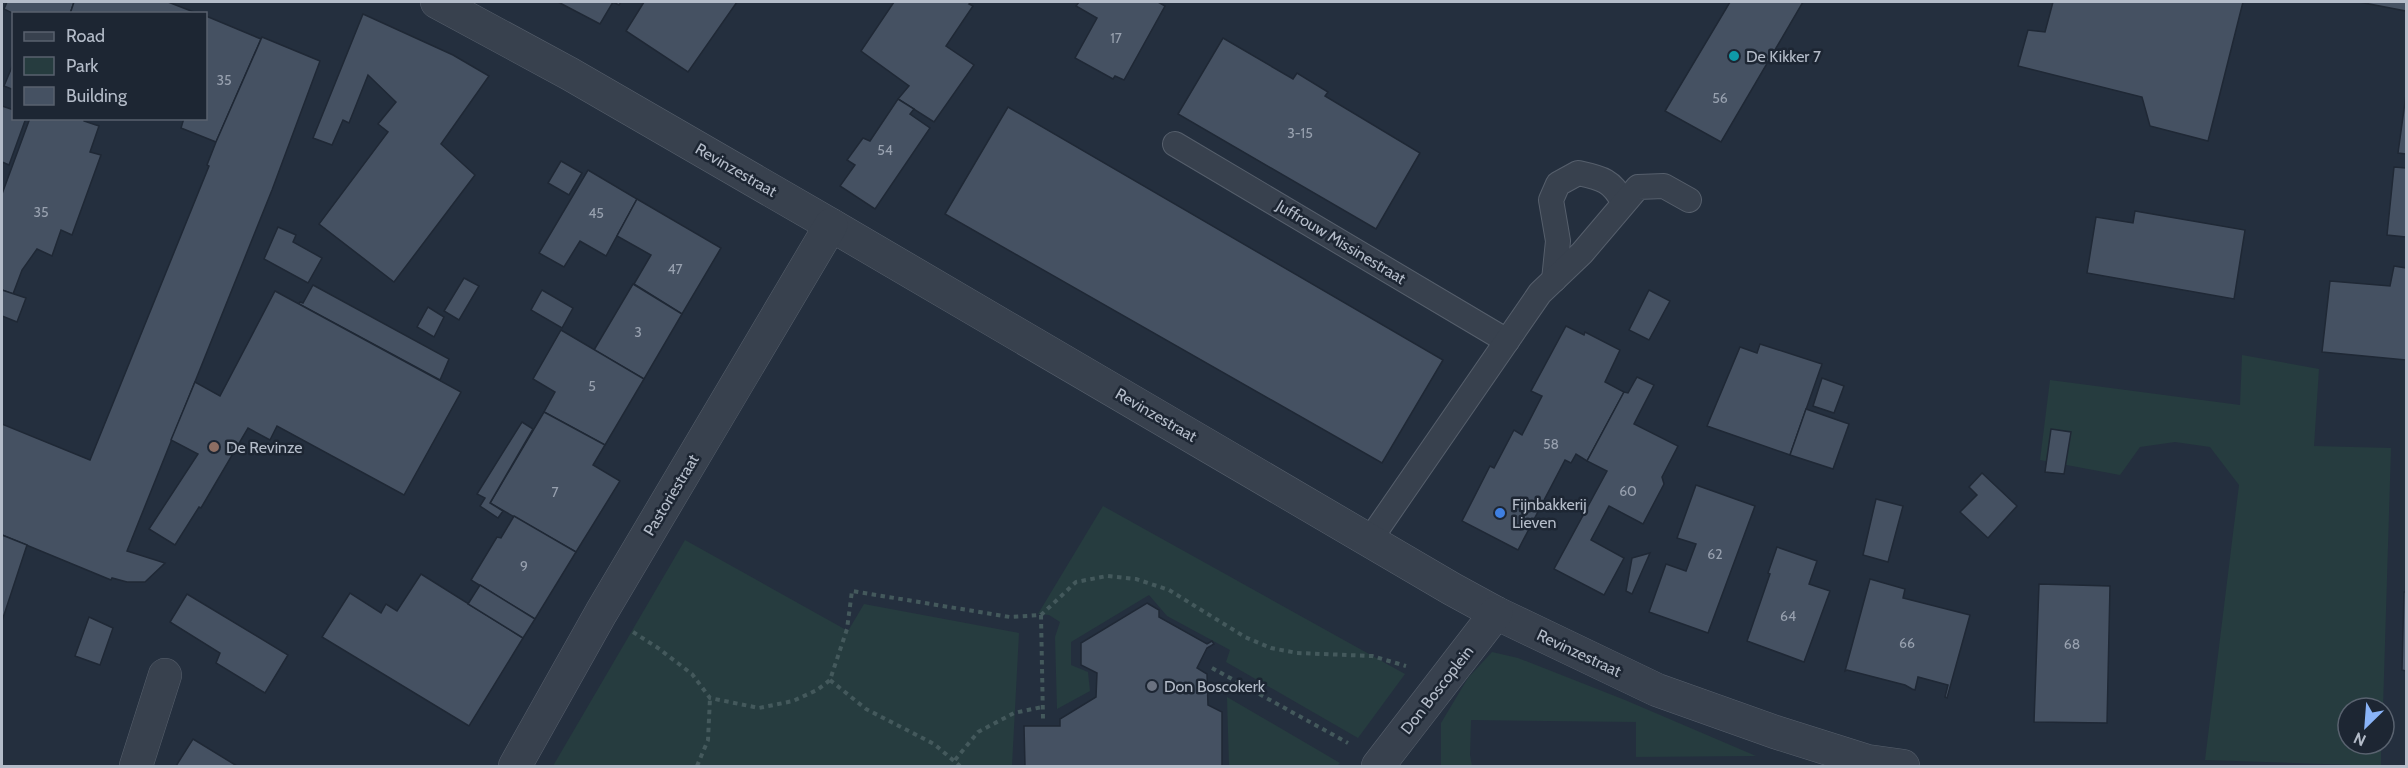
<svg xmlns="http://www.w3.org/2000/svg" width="2408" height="768" font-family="Cabin,sans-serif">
	<rect width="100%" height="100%" fill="#242f3e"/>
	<g fill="#263c3f">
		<path d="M2242 355 2319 369 2314 446 2391 448 2383 708H2348V744H2381V766L2205 760 2239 485 2210 447 2175 442 2140 447 2120 475 2040 460 2050 380 2240 405Z"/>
		<path d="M1103 506 1405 674 1358 738 1226 662 1230 650 1167 616 1149 595 1071 642V665L1088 672 1090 691 1057 709 1055 637 1060 622 1049 615 1038 614Z"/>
		<path d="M685 540 848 631 864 604 1019 633 1012 766H553Z"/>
		<path d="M1492 652 1518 658 1625 700 1756 756 1636 757V722L1471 720 1470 755 1472 766H1441V723L1468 678Z"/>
		<path d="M1227 698V697L1340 763 1337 766H1229Z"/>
	</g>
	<g fill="#455162" stroke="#1f2835" stroke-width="1.5">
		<path d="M7 2H74L70 14H14L4 9Z"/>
		<path d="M74 2H168L199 14H70Z"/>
		<path d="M558 2H621L619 5 613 2 600 24Z"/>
		<path d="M644 2H737L688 72 626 31Z"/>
		<path d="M894 2H971L969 4 973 6 946 46 974 65 934 122 898 99 909 86 861 51Z"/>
		<path d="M1079 2H1158L1165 6 1124 80 1115 76 1113 79 1075 58 1097 18 1076 6Z"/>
		<path d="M1730 2H1803L1721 142 1665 111Z"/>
		<path d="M2053 2H2243L2208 141 2150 126 2142 97 2018 66 2028 30 2045 32Z"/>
		<path d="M2359 2H2406V11Z"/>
		<path d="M363 14 453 55 489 76 441 144 475 175 394 282 319 224 388 132 378 124 396 102 368 75 349 123 343 120 332 145 313 138Z"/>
		<path d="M206 16 261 39 216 142 181 128 184 118H206Z"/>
		<path d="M262 37 320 61 272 190 127 551 165 563 145 582H127L112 578 111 580 2 535V424L90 460 209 166 207 165 216 142Z"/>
		<path d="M1223 38 1293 79 1297 73 1328 92 1325 96 1420 153 1376 229 1178 114Z"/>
		<path d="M14 62V90L4 86Z"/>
		<path d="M2406 95V154L2398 153Z"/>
		<path d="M898 99 914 109 910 114 930 128 875 209 840 186 855 165 847 160 863 138 870 141Z"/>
		<path d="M2 106 14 110V118H26L9 165 2 162Z"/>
		<path d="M1008 107 1443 360 1382 463 945 214Z"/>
		<path d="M30 118H84V121L99 126 90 152 101 155 72 235 61 230 52 256 37 249 22 270 13 294 2 290V194Z"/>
		<path d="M561 161 582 173 569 195 548 183Z"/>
		<path d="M2394 167 2406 168V237L2387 235Z"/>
		<path d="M588 170 637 199 606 256 580 241 564 267 539 253Z"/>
		<path d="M637 199 721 248 682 314 634 284 651 255 617 236Z"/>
		<path d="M2135 211 2245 230 2234 299 2087 273 2096 217 2133 223Z"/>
		<path d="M278 227 296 235 293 242 322 258 308 283 264 259Z"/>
		<path d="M2394 266 2406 268V360L2322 352 2330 281 2390 286Z"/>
		<path d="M464 278 479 286 459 320 444 311Z"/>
		<path d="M633 284 682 314 644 379 594 350Z"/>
		<path d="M313 285 449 359 440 380 299 304 300 302 303 303Z"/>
		<path d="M2 290 26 298 17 322 2 316Z"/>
		<path d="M542 290 573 308 562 328 531 310Z"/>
		<path d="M1649 290 1670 301 1649 340 1629 330Z"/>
		<path d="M275 291 461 392 404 495 277 426 270 440 248 428 201 508 199 507 175 545 149 529 198 454 171 440 195 382 220 396Z"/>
		<path d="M428 307 444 317 434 337 417 327Z"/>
		<path d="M1566 326 1584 335 1585 332 1620 350 1605 382 1624 392 1587 461 1576 454 1571 463 1565 460 1518 550 1462 521 1490 466 1494 468 1514 430 1522 435 1542 396 1531 391Z"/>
		<path d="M561 330 644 379 605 445 544 412 555 392 533 379Z"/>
		<path d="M1760 344 1822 364 1790 455 1707 426 1740 347 1757 353Z"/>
		<path d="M1637 377 1654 385 1634 424 1678 446 1662 477 1664 484 1643 524 1609 506 1591 540 1624 558 1604 595 1554 569 1607 471 1587 461 1624 392 1628 393Z"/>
		<path d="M1822 378 1844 386 1834 413 1813 406Z"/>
		<path d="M1806 409 1849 424 1833 469 1790 455Z"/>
		<path d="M544 412 605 445 593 465 620 481 576 552 490 503Z"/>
		<path d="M522 422 533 429 490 503 503 511 498 518 480 506 485 498 477 494Z"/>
		<path d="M2051 429 2071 432 2064 474 2045 472Z"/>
		<path d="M1982 473 2017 506 1988 538 1960 512 1977 495 1969 487Z"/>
		<path d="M1696 485 1755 506 1708 633 1649 612 1666 564 1686 571 1696 544 1677 538Z"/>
		<path d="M1876 499 1903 506 1888 562 1863 555Z"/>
		<path d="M514 516 576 552 535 619 471 580 497 537 501 538Z"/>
		<path d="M2 535 27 545 2 621Z"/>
		<path d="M1777 547 1817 561 1809 584 1830 591 1804 662 1747 641 1770 574 1768 573Z"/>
		<path d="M1650 553 1632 594 1626 591 1632 558Z"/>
		<path d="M421 574 523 638 469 726 322 637 350 593 381 613 386 604 397 611Z"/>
		<path d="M1870 579 1905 589 1903 598 1970 615 1947 698 1945 697 1948 685 1918 677 1915 690 1912 689 1905 685 1847 670 1845 671Z"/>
		<path d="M2039 584 2110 586 2107 723 2034 722Z"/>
		<path d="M480 585 535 619 523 638 468 604Z"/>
		<path d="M2404 592H2406V737V671L2402 670Z"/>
		<path d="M187 594 288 655 265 693 216 663 220 653 170 622Z"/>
		<path d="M1147 603 1159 610V617L1207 644 1212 641 1214 644 1207 648 1197 668 1207 674 1208 705 1222 712V766H1025L1024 726H1060V719L1096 697 1097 673 1081 665V643Z"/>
		<path d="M89 617 113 628 100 665 75 656Z"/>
		<path d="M193 739 237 766H176Z"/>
	</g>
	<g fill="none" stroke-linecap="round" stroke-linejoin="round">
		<g stroke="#565f6c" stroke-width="26">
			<g id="lane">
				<path d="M1175 144 1507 341"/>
				<path d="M1554 280 1558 241 1551 200 1558 184 1578 173C1601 178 1612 180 1623 202"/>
				<path d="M1369 541 1540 293 1582 253 1638 187 1664 186 1689 200"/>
			</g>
		</g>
		<g stroke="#565f6c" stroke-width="34">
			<g id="street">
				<path d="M437 2 570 74 831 225 1452 589 1496 613 1657 690 1775 732 1867 761 1903 766"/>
				<path d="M136 766 165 675"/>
				<path d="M515 766 601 613 831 225"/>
				<path d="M1378 766 1496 613"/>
			</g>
		</g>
		<g stroke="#44595c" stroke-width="4" stroke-dasharray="4.5 4.5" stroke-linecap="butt">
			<path d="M1041 615 1043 719"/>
			<path d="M633 632 658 648 692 674 710 698 759 708 793 701 817 690 830 680 847 629 852 591 1010 617 1041 615 1076 582 1107 576 1136 579 1169 590 1245 637 1271 648 1297 653 1372 656 1406 666"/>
			<path d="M1212 668 1348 743"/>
			<path d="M830 680 866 709 934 744 960 766"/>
			<path d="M955 760 978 732 1014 713 1042 707"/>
			<path d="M697 766 708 740 710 698"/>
		</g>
		<use href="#lane" stroke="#38414e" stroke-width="24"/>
		<use href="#street" stroke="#38414e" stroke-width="33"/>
	</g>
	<circle fill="#0f9aa8" stroke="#1d2633" stroke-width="2" cx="1734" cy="56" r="6"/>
	<circle fill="#8d6e63" stroke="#1d2633" stroke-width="2" cx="214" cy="447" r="6"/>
	<circle fill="#3f7fe0" stroke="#1d2633" stroke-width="2" cx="1500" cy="513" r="6"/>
	<circle fill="#6b7280" stroke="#1d2633" stroke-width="2" cx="1152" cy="686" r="6"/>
	<g text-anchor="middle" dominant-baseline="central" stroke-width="5" stroke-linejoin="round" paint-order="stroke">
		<g font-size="14" fill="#98a1af">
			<text x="1116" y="38">17</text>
			<text x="224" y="80">35</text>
			<text x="1720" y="98">56</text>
			<text x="1300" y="133">3-15</text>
			<text x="885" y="150">54</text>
			<text x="41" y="212">35</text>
			<text x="596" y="213">45</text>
			<text x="675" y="269">47</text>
			<text x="638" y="332">3</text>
			<text x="592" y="386">5</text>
			<text x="1551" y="444">58</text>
			<text x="1628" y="491">60</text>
			<text x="555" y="492">7</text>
			<text x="1715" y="554">62</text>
			<text x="524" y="566">9</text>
			<text x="1788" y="616">64</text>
			<text x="1907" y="643">66</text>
			<text x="2072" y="644">68</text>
		</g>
		<g font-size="16" fill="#b4bcc9" stroke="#1d2633" text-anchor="start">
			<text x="1746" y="56">De Kikker 7</text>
			<text x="226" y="447">De Revinze</text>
			<text x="1512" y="504">Fijnbakkerij<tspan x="1512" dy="18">Lieven</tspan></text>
			<text x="1164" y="686">Don Boscokerk</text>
		</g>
		<g font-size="16" fill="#b4bcc9" stroke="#1d2633">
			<text transform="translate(736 170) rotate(30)">Revinzestraat</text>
			<text transform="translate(1341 242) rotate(31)">Juffrouw Missinestraat</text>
			<text transform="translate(1156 415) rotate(30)">Revinzestraat</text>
			<text transform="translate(671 495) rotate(-59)">Pastoriestraat</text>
			<text transform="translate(1579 653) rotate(25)">Revinzestraat</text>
			<text transform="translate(1437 690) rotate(-52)">Don Boscoplein</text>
		</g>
	</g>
	<rect width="2408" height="768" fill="none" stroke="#b4bcc9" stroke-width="6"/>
	<rect x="12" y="12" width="195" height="108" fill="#1d2633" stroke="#59626f" stroke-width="1.5"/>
	<rect x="24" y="32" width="30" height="9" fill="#38414e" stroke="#59626f" stroke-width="1.5"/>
	<text x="66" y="42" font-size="18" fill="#b4bcc9">Road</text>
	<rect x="24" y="57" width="30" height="18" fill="#263c3f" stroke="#59626f" stroke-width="1.5"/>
	<text x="66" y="72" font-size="18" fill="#b4bcc9">Park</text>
	<rect x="24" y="87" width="30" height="18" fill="#455162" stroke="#59626f" stroke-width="1.5"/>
	<text x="66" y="102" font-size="18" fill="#b4bcc9">Building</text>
	<g transform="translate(2366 726) rotate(205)"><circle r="28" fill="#1d2633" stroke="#59626f" stroke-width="1.5"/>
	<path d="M0-4.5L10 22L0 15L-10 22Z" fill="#8ab4f8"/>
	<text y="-9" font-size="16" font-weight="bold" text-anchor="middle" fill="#b4bcc9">N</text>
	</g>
</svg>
